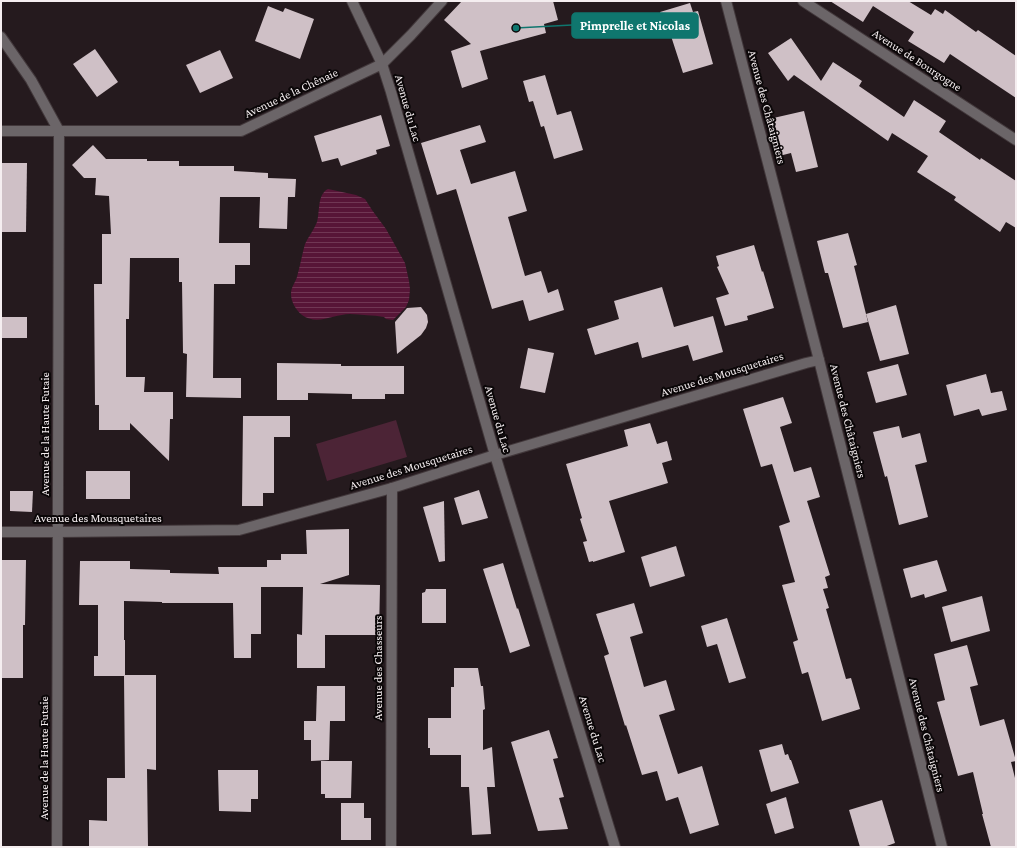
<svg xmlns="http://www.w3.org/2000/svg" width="1017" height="848" font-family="'Crimson Pro',serif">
	<defs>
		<pattern id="water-rules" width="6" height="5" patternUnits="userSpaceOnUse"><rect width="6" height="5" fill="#571537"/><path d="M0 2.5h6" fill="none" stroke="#703754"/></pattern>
	</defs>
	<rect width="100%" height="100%" fill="#251a1e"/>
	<path fill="#4c2436" d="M396 420 407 457 327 481 316 444Z"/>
	<path fill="url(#water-rules)" d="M328 189 356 195 365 199 372 210 386 229 405 263 409 281 410 289 409 300 406 307 393 320 386 319 384 317C373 315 361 315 350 314 334 314 317 326 302 315 296 310 291 302 291 294 291 287 295 283 297 277 300 266 302 255 305 244 308 237 314 230 317 222 320 213 317 194 328 189Z"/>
	<g fill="#cfc0c6">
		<path d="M462 1H553L558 20 544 24 546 33 480 51 488 79 462 88 451 51 471 44 444 20Z"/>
		<path d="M830 1H908L931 15 935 9 943 14 945 10 976 32 978 30 1016 56V98L950 54 944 63 908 41 914 32 873 6 863 22Z"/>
		<path d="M690 3 693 12 698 11 713 64 683 73 671 36 667 37 660 12Z"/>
		<path d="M268 6 283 12 285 8 314 19 300 59 255 41Z"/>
		<path d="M791 38 821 81 833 62 862 81 859 86 904 117 914 100 946 121 939 132 980 160 981 158 1016 181V228L1006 222 1000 232 954 200 956 197 917 172 928 156 892 133 888 141 794 75 788 81 768 53Z"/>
		<path d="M95 49 118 82 97 97 73 64Z"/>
		<path d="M220 50 233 78 200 93 186 65Z"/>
		<path d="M545 75 557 115 571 111 583 150 554 159 544 126 541 127 533 101 529 102 523 81Z"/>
		<path d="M804 111 818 167 796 172 791 153 779 156 769 119Z"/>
		<path d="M381 115 390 146 376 150 377 154 341 166 338 158 322 162 314 136Z"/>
		<path d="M480 125 486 142 460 150 471 184 515 171 527 211 508 217 525 276 541 271 548 293 558 289 564 310 529 321 523 300 492 309 456 189 437 195 421 143Z"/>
		<path d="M93 145 106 159H147V161H179V166H234V171L268 173V178L296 179 295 197H288L287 229 259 228 260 197H220L219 243H250V265H235V284H214L213 378H241V398L186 397 187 354 183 353 182 282H179V258H130L129 319H126V377H145L144 392H173V419H170L169 461 130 423V430H99V405H95L94 284H102V234H111L109 196 95 195 96 178H84L72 165Z"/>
		<path d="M1 163H27L26 232H1Z"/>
		<path d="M848 233 857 265 854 266 868 322 843 328 828 273H825L817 241Z"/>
		<path d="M754 245 762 272 763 271 774 308 747 316 748 320 725 326 716 298 729 294 717 267 719 266 716 256Z"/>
		<path d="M662 287 674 327 713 316 723 352 693 361 688 345 642 358 638 342 595 355 587 329 619 319 614 301Z"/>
		<path d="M896 305 909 354 880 361 866 314Z"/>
		<path d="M421 307 427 315 428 322 426 328 421 335 397 354 395 322 407 308Z"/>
		<rect x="1" y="317" width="26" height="21"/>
		<path d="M528 348 554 353 545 393 520 388Z"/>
		<path d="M277 363 341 364V366H404V394H385V399H352V394L308 393V400H277Z"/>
		<path d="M898 364 907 395 876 403 867 372Z"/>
		<path d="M986 374 991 393 1002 391 1007 410 982 416 979 409 954 416 946 385Z"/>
		<path d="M783 397 792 423 780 427 794 472 811 467 820 497 807 501 830 575 825 577 828 588 823 589 829 608 826 609 846 679 851 678 860 709 822 721 808 672 802 674 793 642 798 640 782 585 795 582 779 526 790 522 772 464 761 467 743 409Z"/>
		<path d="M243 416H290V437H274V493H263V506H242Z"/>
		<path d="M650 423 657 444 667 441 672 460 662 463 668 483 609 501 625 552 593 562V561L589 562 583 542 587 541 580 519 582 518 566 464 628 446 624 430Z"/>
		<path d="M899 426 902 438 920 433 927 462 915 465 928 517 899 525 887 476 885 477 873 432Z"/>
		<rect x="86" y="471" width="44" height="28"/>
		<path d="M479 490 488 518 462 525 454 498Z"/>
		<path d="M10 491H33L32 512 10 511Z"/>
		<path d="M444 501 445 561 439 562 423 507Z"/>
		<path d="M349 529V575L320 584 380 585 379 635H325V668H297V634L302 635 303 587H261V634H251V658H234L233 603H162V602L124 601V640H125V675H156V770L147 769 148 847H89V820L107 821V778H125L124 676H94V656H98V605H79L80 561H130V569L170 570V573L219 574 218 567H267V560H281V554H307L306 530Z"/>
		<path d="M676 546 685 576 650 587 641 557Z"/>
		<path d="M1 560H26L25 625H23V678H1Z"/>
		<path d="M937 560 947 591 925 598 924 594 911 598 903 569Z"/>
		<path d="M503 563 517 609 518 608 530 646 510 653 483 569Z"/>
		<path d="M426 589H446V623H422V593L425 592Z"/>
		<path d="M982 596 990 631 951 642 942 607Z"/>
		<path d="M634 603 643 633 630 637 644 687 666 680 675 710 659 715 678 774 702 766 719 825 690 834 678 797 666 801 657 771 642 775 626 725 625 726 604 656 609 654 596 614Z"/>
		<path d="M727 618 746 678 729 683 717 644 707 647 701 626Z"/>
		<path d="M967 645 978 685 970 687 980 726 1004 719 1016 761 1011 762 1016 782V847H991L982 814H983L973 772 958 776 937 702 945 700 934 654Z"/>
		<path d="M454 668H478L481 686H483L485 709 483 710V750L492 747 495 787H487L491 834 472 835 469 787H461V755H430V748H428V718H451V687H454Z"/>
		<path d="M317 686H345V721H316Z"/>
		<path d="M304 721H330L329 760 311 761V740H304Z"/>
		<path d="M549 730 558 758 553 759 564 797 559 798 568 829 538 831 511 742Z"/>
		<path d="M782 744 785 755 788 754 790 760H791L799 783 771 792 759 750Z"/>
		<path d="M321 761H352L351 798H325V794H321Z"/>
		<path d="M218 770H258V799H251V812L219 811Z"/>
		<path d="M786 797 794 828 775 834 766 804Z"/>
		<path d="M882 800 895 843 884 847H860L849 810Z"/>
		<path d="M341 803H364V818H371V840H341Z"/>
	</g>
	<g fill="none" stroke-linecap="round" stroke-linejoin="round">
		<g stroke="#42383b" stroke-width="12">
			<g id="minor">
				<path d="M352 1 382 64 391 92 495 455 615 847"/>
				<path d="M726 1 819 360 942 847"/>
				<path d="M803 1 1016 140"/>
				<path d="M1 37 31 80 59 131 57 847"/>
				<path d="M1 131H241L382 64 411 35 442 1"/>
				<path d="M1 532H58L239 530 392 488 495 455 806 363 819 360"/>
				<path d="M391 847 392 488"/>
			</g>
		</g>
		<use href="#minor" stroke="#6b6568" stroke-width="10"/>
	</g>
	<g text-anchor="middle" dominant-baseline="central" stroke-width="4" stroke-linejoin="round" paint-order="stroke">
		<g font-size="12" fill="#f5eef0" stroke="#0b0708">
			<text transform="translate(917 60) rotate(33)">Avenue de Bourgogne</text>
			<text transform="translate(291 93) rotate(-25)">Avenue de la Chênaie</text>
			<text transform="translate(767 107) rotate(75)">Avenue des Châtaigniers</text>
			<text transform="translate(408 108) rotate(74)">Avenue du Lac</text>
			<text transform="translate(722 374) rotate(-17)">Avenue des Mousquetaires</text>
			<text transform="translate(498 419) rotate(74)">Avenue du Lac</text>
			<text transform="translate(848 421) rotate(76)">Avenue des Châtaigniers</text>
			<text transform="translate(45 434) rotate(-90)">Avenue de la Haute Futaie</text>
			<text transform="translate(411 467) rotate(-17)">Avenue des Mousquetaires</text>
			<text x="98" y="518">Avenue des Mousquetaires</text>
			<text transform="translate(378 668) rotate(-90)">Avenue des Chasseurs</text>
			<text transform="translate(593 729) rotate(73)">Avenue du Lac</text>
			<text transform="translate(927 735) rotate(76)">Avenue des Châtaigniers</text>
			<text transform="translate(44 758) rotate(-90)">Avenue de la Haute Futaie</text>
		</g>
	</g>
	<path fill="none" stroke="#0f766e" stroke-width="1.5" d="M516 28L572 25"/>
	<circle fill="#0f766e" stroke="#0b0708" stroke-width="1.5" cx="516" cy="28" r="4"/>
	<rect fill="#0f766e" stroke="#0f766e" stroke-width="1.5" x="572" y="13" width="126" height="25" rx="4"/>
	<g font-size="13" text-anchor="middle" font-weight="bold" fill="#fff">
		<text x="635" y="30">Pimprelle et Nicolas</text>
	</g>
	<rect width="1017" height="848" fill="none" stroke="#f5eef0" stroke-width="4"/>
</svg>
